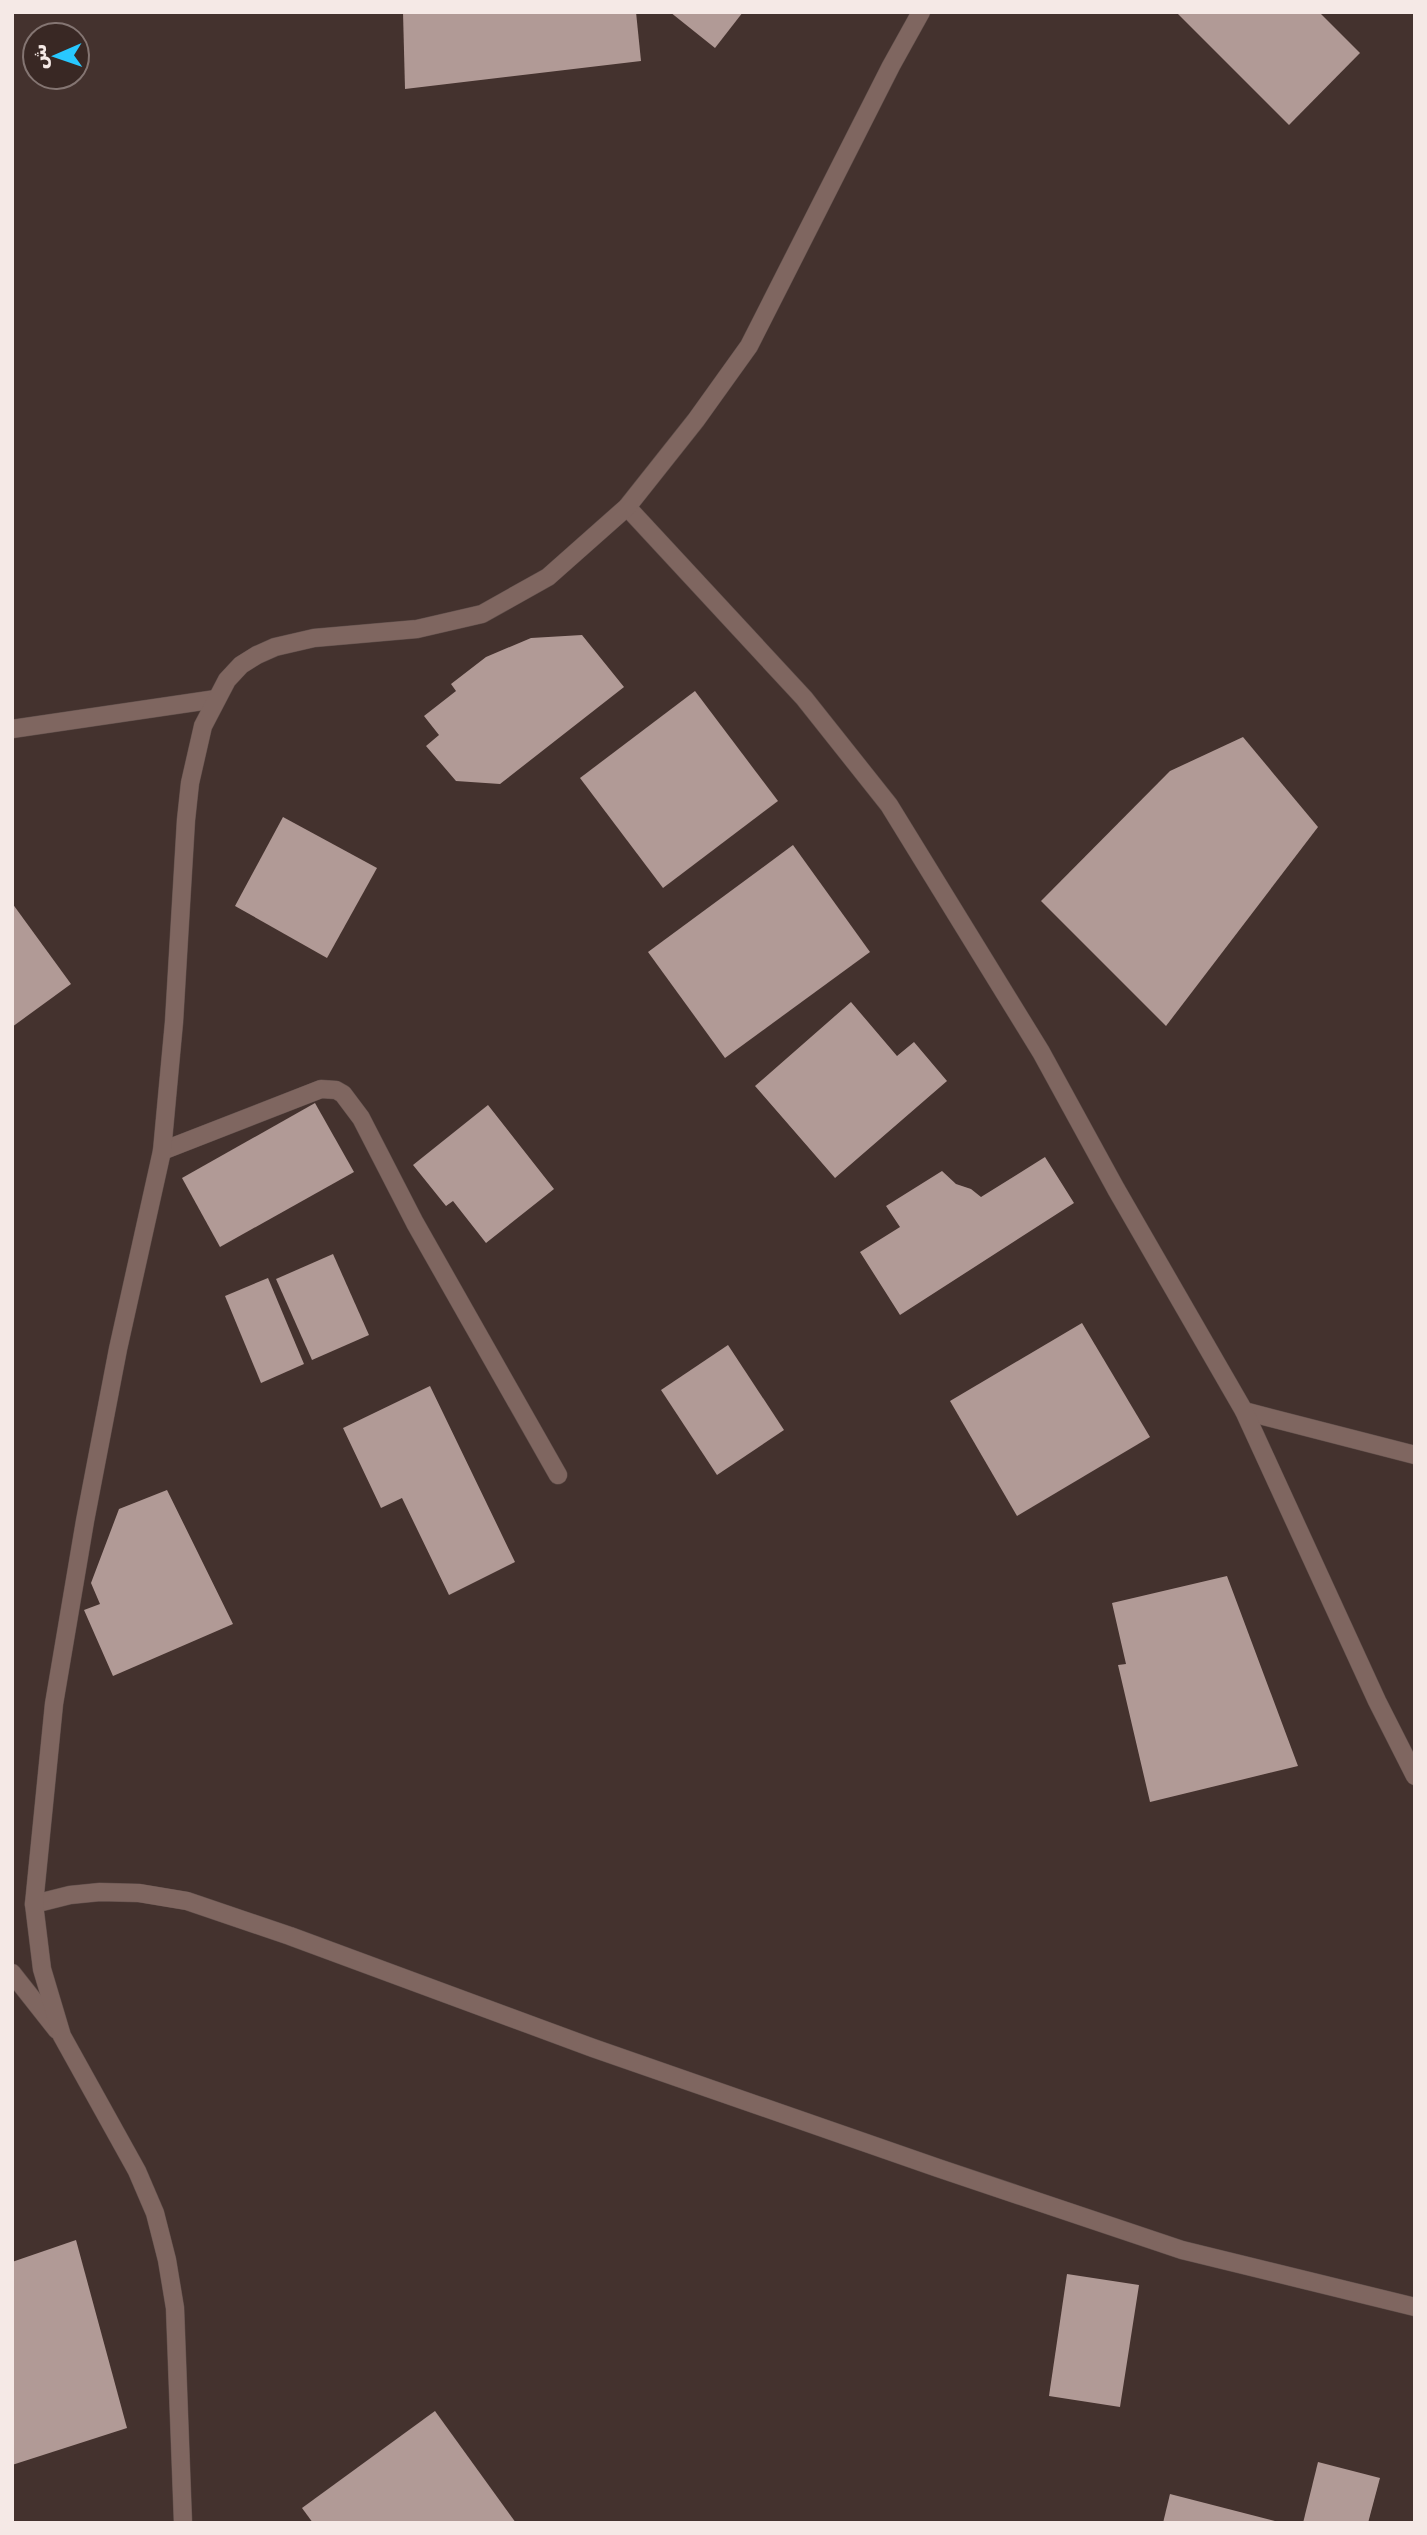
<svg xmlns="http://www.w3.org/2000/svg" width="1427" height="2535" font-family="'DejaVu Sans',Vazirmatn,sans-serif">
	<rect width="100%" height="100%" fill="#44322e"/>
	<g fill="#b19a96">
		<path d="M403 12H636L641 61 405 89Z"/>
		<path d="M670 12H743L715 48Z"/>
		<path d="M1176 12H1319L1360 53 1289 125Z"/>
		<path d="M582 635 624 687 500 784 456 781 426 746 439 735 424 716 456 691 451 684 486 657 531 638Z"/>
		<path d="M695 691 778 801 663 888 580 778Z"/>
		<path d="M1243 737 1318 827 1166 1026 1041 901 1170 771Z"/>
		<path d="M283 817 377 868 327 958 235 906Z"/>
		<path d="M793 845 870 952 725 1058 648 952Z"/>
		<path d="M12 903 71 984 12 1027Z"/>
		<path d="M851 1002 897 1056 914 1042 947 1081 835 1178 755 1086Z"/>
		<path d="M315 1103 354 1172 220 1247 182 1178Z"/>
		<path d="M488 1105 554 1189 486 1243 453 1201 446 1206 413 1165Z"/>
		<path d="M1045 1157 1074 1203 900 1315 860 1252 900 1227 886 1206 942 1171 956 1184 971 1189 981 1197Z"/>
		<path d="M333 1254 369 1335 312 1360 276 1279Z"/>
		<path d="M268 1278 304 1364 261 1383 225 1296Z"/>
		<path d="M1082 1323 1150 1437 1017 1516 950 1401Z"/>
		<path d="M728 1345 784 1430 717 1475 661 1390Z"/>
		<path d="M430 1386 515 1562 449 1595 402 1498 381 1508 343 1428Z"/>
		<path d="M167 1490 233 1624 113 1676 84 1610 100 1604 91 1583 119 1509Z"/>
		<path d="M1227 1576 1298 1766 1150 1802 1118 1665 1126 1664 1112 1603Z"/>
		<path d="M76 2240 127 2428 12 2465V2262Z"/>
		<path d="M1067 2274 1139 2285 1120 2407 1049 2396Z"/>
		<path d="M435 2411 516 2523H313L302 2508Z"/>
		<path d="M1318 2462 1380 2478 1368 2523H1303Z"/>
		<path d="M1170 2494 1279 2522V2523H1163Z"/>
	</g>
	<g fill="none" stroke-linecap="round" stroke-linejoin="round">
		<g stroke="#604f4b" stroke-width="19">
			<path id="lane" d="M1244 1411 1415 1455"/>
		</g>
		<g stroke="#604f4b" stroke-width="19">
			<g id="street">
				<path d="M627 507 804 698 889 805 1041 1052 1116 1189 1244 1411 1377 1701 1415 1776"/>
				<path d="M12 729 216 699"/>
				<path d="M162 1151 321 1089 336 1090 343 1094 361 1118 415 1223 558 1475"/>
				<path d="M34 1904 70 1895 100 1892 139 1893 187 1901 290 1936 593 2048 938 2168 1182 2250 1415 2307"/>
				<path d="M12 1973 57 2030"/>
				<path d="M183 2523 175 2308 167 2260 155 2213 137 2171 62 2036 42 1969 34 1904 54 1704 85 1521 118 1349 162 1151 174 1022 186 820 190 783 203 726 227 680 241 665 257 655 275 647 314 638 417 629 482 614 548 577 627 507 696 420 749 346 891 66 921 12"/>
			</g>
		</g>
		<use href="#lane" stroke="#7f6660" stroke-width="18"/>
		<use href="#street" stroke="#7f6660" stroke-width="18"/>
	</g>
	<rect width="1427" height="2535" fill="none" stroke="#f5e9e6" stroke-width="28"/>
	<g transform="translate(56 56) rotate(268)"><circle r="33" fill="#392824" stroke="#847572" stroke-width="2"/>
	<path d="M0-5L12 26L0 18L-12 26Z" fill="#28c8ff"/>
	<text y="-10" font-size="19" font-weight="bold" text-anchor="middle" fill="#f5e9e6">ش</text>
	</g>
</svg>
